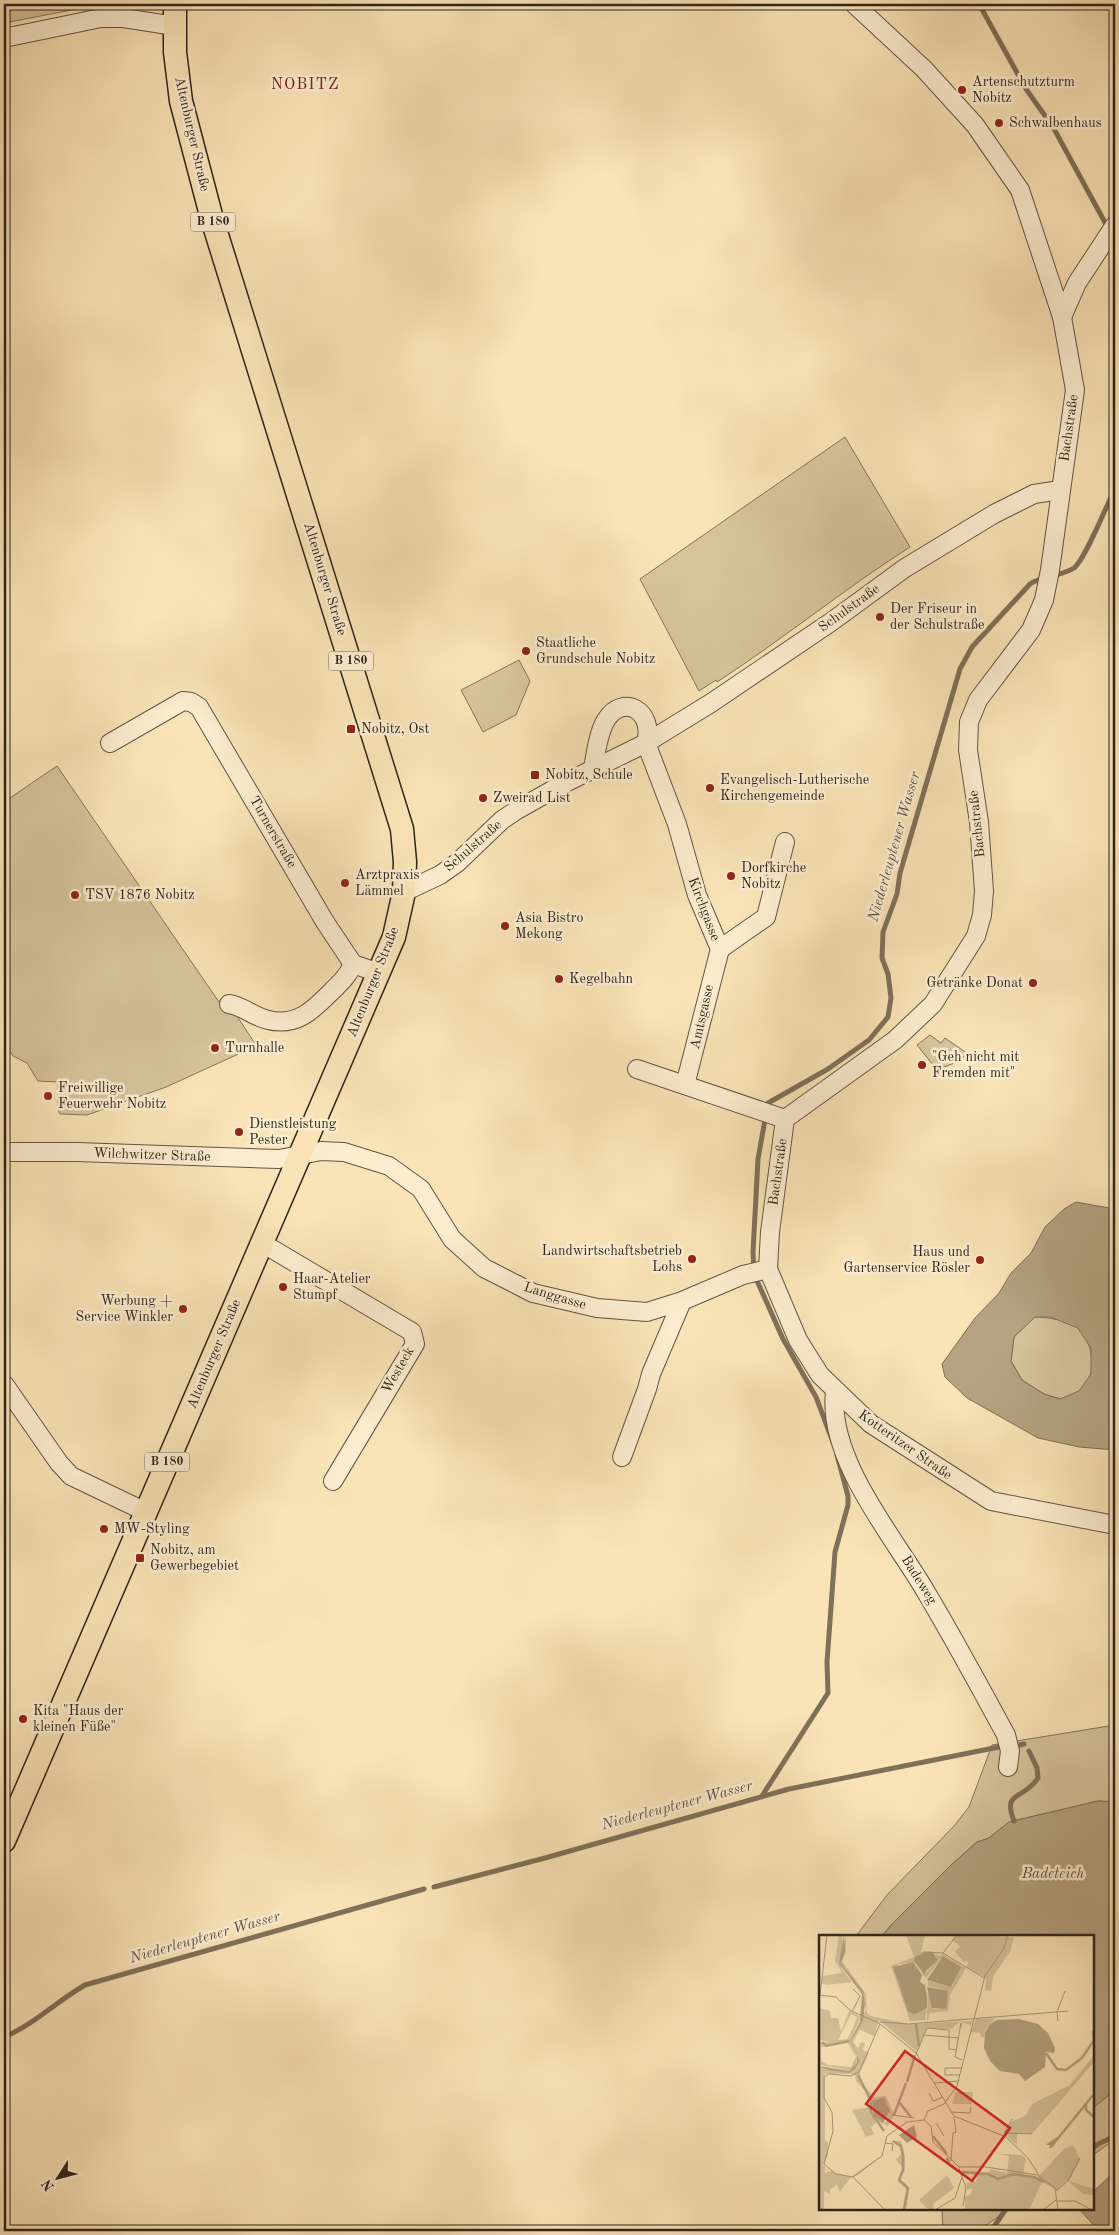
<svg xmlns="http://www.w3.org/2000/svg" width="1119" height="2235" font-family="'Old Standard TT',serif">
	<rect width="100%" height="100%" fill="#fae4b7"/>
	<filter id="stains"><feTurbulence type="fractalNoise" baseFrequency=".004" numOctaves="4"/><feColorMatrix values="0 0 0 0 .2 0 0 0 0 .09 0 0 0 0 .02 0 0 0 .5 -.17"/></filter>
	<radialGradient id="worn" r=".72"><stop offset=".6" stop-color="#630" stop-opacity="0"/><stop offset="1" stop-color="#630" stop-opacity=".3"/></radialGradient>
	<g fill="#d7c49d" stroke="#82745c">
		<path d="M4 4H103L4 23Z"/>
		<path d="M845 437 910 547C844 589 782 640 717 682L716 680 699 691 640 579Z"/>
		<path d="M519 660 530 681 516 715 483 732 461 690Z"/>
		<path d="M57 766 219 1002 225 998 254 1042 245 1051 166 1087 87 1115 60 1114 58 1110V1082L38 1081 27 1063 13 1056 4 1042V802Z"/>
		<path d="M930 1035 941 1043 945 1038 968 1054 952 1064 937 1070 917 1045Z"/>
		<path d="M1035 1317C1046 1317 1071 1320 1079 1329 1094 1344 1098 1378 1079 1392 1074 1395 1066 1397 1061 1399L1044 1394 1022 1380 1011 1361 1014 1337Z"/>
		<path d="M1115 1725V1802L1098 1801 1009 1822 989 1838 977 1842 951 1865 893 1923 882 1936H856L887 1895 954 1826 969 1807 992 1745Z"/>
		<path d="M1115 2090V2148L1110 2143 1093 2155V2108Z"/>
		<path d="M942 2209H1010L986 2225 990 2231H943Z"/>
	</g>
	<g fill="#b5a382" stroke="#7f7159" fill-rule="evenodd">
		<path d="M1076 1202 1115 1209V1450L1079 1447 1038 1438 967 1398 945 1377 942 1364 975 1318 999 1293 1011 1273 1031 1253 1045 1227 1064 1209ZM1035 1317H1050L1078 1328 1091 1348V1374L1079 1391 1060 1399 1044 1394 1022 1380 1011 1361 1014 1337Z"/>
		<path d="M1098 1801 1115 1802V2090L1093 2108V1936H882L893 1923 951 1865 977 1842 989 1838 1009 1822Z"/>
		<path d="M1110 2176H1115V2231H1099L1079 2209H1093V2192Z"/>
	</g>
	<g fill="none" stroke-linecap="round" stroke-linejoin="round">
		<g stroke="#7f7159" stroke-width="5">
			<path d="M979 4 1026 89 1053 127 1108 228"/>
			<path d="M833 1442 816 1397 783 1339 754 1274 753 1252 758 1159 768 1103 828 1069 869 1040 888 1017 891 998 888 974 882 958 883 932 897 894 900 873 960 669 972 647 1030 584C1043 575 1060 577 1074 568 1085 560 1107 504 1115 489"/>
			<path d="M1019 1745 1024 1744"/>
			<path d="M762 1796 828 1693 827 1662 835 1552 848 1505V1496L837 1455"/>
			<path d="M1014 1821C1002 1790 1023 1801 1038 1778L1037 1768 1029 1751"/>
			<path d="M434 1887 545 1858 789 1789 999 1747"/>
			<path d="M4 2037C33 2025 57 2001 85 1985L424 1889"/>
			<path d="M1093 2148C1100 2141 1109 2141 1115 2135"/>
			<path d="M991 2231 1006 2209"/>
		</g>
		<g stroke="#615543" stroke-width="20">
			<g id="minor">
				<path d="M854 4 924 69 975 125 1020 190 1062 317 1075 390 1050 570 1044 600 1031 630 978 700 969 722 968 750 979 822 984 891 982 915 976 936 933 1004 895 1040 785 1119 770 1232 768 1269 798 1340 820 1375 871 1424 991 1501 1115 1525"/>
				<path d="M4 38 101 18H123L175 26"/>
				<path d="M1062 317 1077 283 1115 225"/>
				<path d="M110 743 183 701 191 702 199 707 325 922 353 964 379 973"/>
				<path d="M646 743 677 824 697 895 720 949"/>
				<path d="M593 768C596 753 598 733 606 720 623 693 655 711 646 743"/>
				<path d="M404 892 440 875 457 863 502 820 517 810 563 784 646 743 711 703 831 622 905 568 994 514 1034 494 1060 490"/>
				<path d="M720 949 766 917 785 842"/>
				<path d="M229 1004C243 1006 254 1017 268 1020 297 1027 313 1010 332 991 341 982 348 976 353 964"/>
				<path d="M637 1069 785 1119"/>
				<path d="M685 1085 720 949"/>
				<path d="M4 1152H77L279 1159 321 1151 344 1152 389 1166 421 1189 452 1239 484 1268 533 1293 597 1308 647 1312 682 1301 743 1275 768 1269"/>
				<path d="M262 1243 412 1332 415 1344 333 1481"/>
				<path d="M4 1384 59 1463 71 1476 146 1512"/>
				<path d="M835 1392C827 1459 894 1537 926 1592 954 1639 980 1687 1006 1735L1010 1751 1008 1767"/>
				<path d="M622 1457 647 1389 651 1374 682 1301"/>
			</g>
		</g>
		<g stroke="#2e251c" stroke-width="25">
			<path id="major" d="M4 1841 394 937 404 892 405 862 402 829 212 219 181 101 175 52V4"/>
		</g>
		<use href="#minor" stroke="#fcedd0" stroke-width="18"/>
		<use href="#major" stroke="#fae4b7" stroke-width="22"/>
	</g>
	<g fill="#8f2418" stroke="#fcedd0" stroke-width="2">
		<circle cx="962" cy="90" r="5"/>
		<circle cx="999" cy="123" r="5"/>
		<circle cx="880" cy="617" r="5"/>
		<circle cx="526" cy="651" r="5"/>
		<rect x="346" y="724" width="10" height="10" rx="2.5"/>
		<rect x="530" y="770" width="10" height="10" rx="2.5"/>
		<circle cx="710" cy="788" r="5"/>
		<circle cx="483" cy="798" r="5"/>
		<circle cx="731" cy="876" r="5"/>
		<circle cx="345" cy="883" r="5"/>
		<circle cx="75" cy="895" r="5"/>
		<circle cx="505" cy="926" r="5"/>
		<circle cx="559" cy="979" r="5"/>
		<circle cx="1033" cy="983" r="5"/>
		<circle cx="215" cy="1048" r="5"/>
		<circle cx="922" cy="1065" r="5"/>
		<circle cx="48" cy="1096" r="5"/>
		<circle cx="239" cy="1132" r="5"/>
		<circle cx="692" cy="1259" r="5"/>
		<circle cx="980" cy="1260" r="5"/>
		<circle cx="283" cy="1287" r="5"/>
		<circle cx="183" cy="1309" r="5"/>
		<circle cx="104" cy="1529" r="5"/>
		<rect x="135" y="1553" width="10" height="10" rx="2.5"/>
		<circle cx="23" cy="1719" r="5"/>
	</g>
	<g text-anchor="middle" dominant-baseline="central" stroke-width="5" stroke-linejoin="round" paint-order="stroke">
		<g fill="#fcedd0" stroke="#6c6152" stroke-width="1">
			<rect x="190.5" y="212.5" width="45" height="19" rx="4"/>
			<rect x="328.5" y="651.5" width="45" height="19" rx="4"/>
			<rect x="144.5" y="1452.5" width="45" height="19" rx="4"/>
		</g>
		<g font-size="12" font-weight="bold" fill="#2e251c">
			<text x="213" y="222">B 180</text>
			<text x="351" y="661">B 180</text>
			<text x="167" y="1462">B 180</text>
		</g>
		<g font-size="14" fill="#2e251c" stroke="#fcedd0" text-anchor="start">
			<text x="972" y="82">Artenschutzturm<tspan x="972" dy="16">Nobitz</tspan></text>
			<text x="1009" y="123">Schwalbenhaus</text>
			<text x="890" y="609">Der Friseur in<tspan x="890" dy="16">der Schulstraße</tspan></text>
			<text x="536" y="643">Staatliche<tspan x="536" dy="16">Grundschule Nobitz</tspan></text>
			<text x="361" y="729">Nobitz, Ost</text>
			<text x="545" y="775">Nobitz, Schule</text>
			<text x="720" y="780">Evangelisch-Lutherische<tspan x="720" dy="16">Kirchengemeinde</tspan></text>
			<text x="493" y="798">Zweirad List</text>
			<text x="741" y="868">Dorfkirche<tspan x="741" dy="16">Nobitz</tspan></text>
			<text x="355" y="875">Arztpraxis<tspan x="355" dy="16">Lämmel</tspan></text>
			<text x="85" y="895">TSV 1876 Nobitz</text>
			<text x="515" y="918">Asia Bistro<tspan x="515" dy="16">Mekong</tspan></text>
			<text x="569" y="979">Kegelbahn</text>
			<text x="1023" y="983" text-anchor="end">Getränke Donat</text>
			<text x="225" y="1048">Turnhalle</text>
			<text x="932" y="1057">"Geh nicht mit<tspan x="932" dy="16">Fremden mit"</tspan></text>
			<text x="58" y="1088">Freiwillige<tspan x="58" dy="16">Feuerwehr Nobitz</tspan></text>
			<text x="249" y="1124">Dienstleistung<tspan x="249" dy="16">Pester</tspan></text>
			<text x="682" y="1251" text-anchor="end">Landwirtschaftsbetrieb<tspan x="682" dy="16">Lohs</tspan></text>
			<text x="970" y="1252" text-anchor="end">Haus und<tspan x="970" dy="16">Gartenservice Rösler</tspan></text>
			<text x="293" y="1279">Haar-Atelier<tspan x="293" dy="16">Stumpf</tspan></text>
			<text x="173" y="1301" text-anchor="end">Werbung +<tspan x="173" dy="16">Service Winkler</tspan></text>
			<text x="114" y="1529">MW-Styling</text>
			<text x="150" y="1550">Nobitz, am<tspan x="150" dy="16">Gewerbegebiet</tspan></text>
			<text x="33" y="1711">Kita "Haus der<tspan x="33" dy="16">kleinen Füße"</tspan></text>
		</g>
		<g font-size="14" fill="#2e251c" stroke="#fcedd0">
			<text transform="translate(192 134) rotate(77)">Altenburger Straße</text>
			<text transform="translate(1069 428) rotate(-82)">Bachstraße</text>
			<text transform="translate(325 579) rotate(73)">Altenburger Straße</text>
			<text transform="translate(849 608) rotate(-36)">Schulstraße</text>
			<text transform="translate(977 824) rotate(-96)">Bachstraße</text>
			<text transform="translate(273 832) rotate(60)">Turnerstraße</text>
			<text transform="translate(473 846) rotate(-41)">Schulstraße</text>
			<text transform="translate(704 909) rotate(69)">Kirchgasse</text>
			<text transform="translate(373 982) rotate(-68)">Altenburger Straße</text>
			<text transform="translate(702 1017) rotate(-77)">Amtsgasse</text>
			<text transform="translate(152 1155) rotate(2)">Wilchwitzer Straße</text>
			<text transform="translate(778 1172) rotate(-82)">Bachstraße</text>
			<text transform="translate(555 1296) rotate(17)">Langgasse</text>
			<text transform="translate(214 1354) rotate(-67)">Altenburger Straße</text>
			<text transform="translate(398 1370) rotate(-60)">Westeck</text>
			<text transform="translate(905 1445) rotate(35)">Kotteritzer Straße</text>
			<text transform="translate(919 1580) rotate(58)">Badeweg</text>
		</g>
		<g font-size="15" font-style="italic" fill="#5d5140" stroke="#fcedd0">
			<text transform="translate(895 847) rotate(-74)">Niederleuptener Wasser</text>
			<text transform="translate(677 1806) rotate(-15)">Niederleuptener Wasser</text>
			<text x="1053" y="1874">Badeteich</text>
			<text transform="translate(205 1938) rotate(-16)">Niederleuptener Wasser</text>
		</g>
		<g font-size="16" letter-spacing="1" fill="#7a1f14" stroke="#fcedd0">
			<text x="305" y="85">NOBITZ</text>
		</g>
	</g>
	<g transform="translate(819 1935)">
		<rect width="275" height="275" fill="#fae4b7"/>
		<path d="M20 0H23L24 16 21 24 23 34 33 47 7 50 2 48 3 41 23 38 16 26ZM27 0V17L23 26 47 59 48 78 52 81 90 89 154 86 152 90 141 87 132 94 108 93 97 116 60 85 55 101 41 95 34 107 39 113 42 107 46 108 44 115 50 118 41 137 42 148 56 162 67 161 75 180 69 191 59 186 52 192 55 199 47 202 33 175 52 172 51 161 37 146 36 139H6V205L9 207V220L5 228 0 224 1 131 28 138 36 134 40 121 32 106 47 75 43 55 22 28ZM65 162 71 176 66 188 55 180 53 166ZM87 0H106L102 17 112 16 120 21 124 19 147 33 131 60 129 76 111 78 108 87 109 46 133 52 141 31 124 21 107 43 95 27 79 29 77 42 89 77 97 78 108 73 106 85 91 86 72 31 95 22ZM108 18 116 19 119 25 108 37 102 36 96 22ZM109 51 125 55 127 74H114ZM137 0 195 2 191 17 174 41 172 56 166 55 167 43 147 32 150 27 144 26 136 17 141 11 133 5ZM0 62 1 73 11 76 12 83H19L22 97 30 76 42 82 31 106 38 122 37 132 32 136 1 130V107H10L0 105ZM32 79 38 82 34 93 28 104 19 105ZM29 108 37 122 32 132 9 130 2 126V112ZM176 83 166 95 165 103 161 101 162 98 152 97 157 84ZM275 120V127L213 199H198V210L186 200 192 187 207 180 213 169 251 150ZM154 157 153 169H133L137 157ZM73 206H82L86 222V236L80 244 90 253 88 271 84 275 88 255 79 246 84 233 77 225 82 219V213ZM254 210 261 224 250 246 275 254V260L264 259 248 245 238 255 223 247 210 275H146V262L152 259 153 253 148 255V248L157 246 159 239 170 237 171 234 188 238 190 221 178 219 203 220 207 224 204 240 219 242 245 214ZM62 221 39 240 36 241 32 242 21 257 18 250 11 254V259L5 256V275H1L0 226 6 232V238L11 236 32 242ZM128 240 135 253 114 269 115 275 109 274 100 265Z" fill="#d7c49d" fill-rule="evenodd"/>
		<path d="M25 0 26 16 22 28 44 56 46 69 44 86 32 106 39 120 40 127 36 134 30 138 9 135 0 131 30 136 38 128V120L31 106 41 87 43 59 20 28ZM105 18H114L119 25 106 37V40L95 26 96 22ZM124 21 142 32 132 52 108 45ZM94 27 103 40 101 47 106 50 108 62V73L96 79 89 77 74 32ZM108 52 129 56 127 74 113 73ZM200 84 219 89 229 98 236 113 235 118 227 117 226 132 206 146 200 139 181 136 171 126 165 113 166 98 171 89 178 85ZM65 162 71 176 64 188 55 180 53 166ZM95 190 98 202 88 208 80 200Z" fill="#b5a382"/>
		<path fill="none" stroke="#b5a382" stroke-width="2.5" d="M97 89 100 111M3 107 7 111 30 106M227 118 238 134 247 135 263 123 275 105 274 96M39 140 52 166M88 147 96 120M52 167V177L65 196M80 167 92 182M267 168V175L275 182M75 180 87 148M114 201 128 219M74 206 82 211 84 221V235L80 245 89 253 85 274M235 207 234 210 230 209 239 203M231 213 275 159M128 223 131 230 139 236M143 237 169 239 179 244 194 239 215 242 225 247"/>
		<path fill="none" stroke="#a89879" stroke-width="1" d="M104 17 124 18 165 43M124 18 138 0M0 60 17 62 32 76 60 88 97 118 135 181 187 202 209 223 221 242 236 253 239 275M1 60 8 0M33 77 41 61 34 54M239 86 238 77 246 56M61 87 89 89 249 76M142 92V88L136 122 143 125M105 100 140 103M97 119 108 93 130 95V114L138 115M126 133V140H141M126 133H142M115 148 140 146M110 158 114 166 124 162M132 177 151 178 152 172M73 180 96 183M105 185 109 176 125 169 138 151 166 41 185 13 189 0M105 185 112 191 114 207 140 232H167L219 240M117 188 125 201M186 198 213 199M185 199 193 184M66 208 74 209 73 216M0 225 17 239 34 242 63 221 68 201 88 187 105 185M132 226 134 198 137 197 135 182M5 229 14 196 13 177 5 163V142L10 139 32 141 40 137 61 89M34 242 66 275M143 242 147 252 144 271M237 256 249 246 261 223M238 266H256L273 275M116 275 136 263 143 242 140 233M224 275 237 265"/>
		<path fill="#d62828" fill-opacity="0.15" stroke="#d62828" stroke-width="2.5" d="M86 116 191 193 153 246 47 169Z"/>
		<rect width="275" height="275" fill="none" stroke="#2e251c" stroke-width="2.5"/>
	</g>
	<rect width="1119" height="2235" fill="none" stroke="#fae4b7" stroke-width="20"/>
	<rect x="5" y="5" width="1109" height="2225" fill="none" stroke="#2e251c" stroke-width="2.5"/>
	<rect x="10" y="10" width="1099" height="2215" fill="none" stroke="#2e251c"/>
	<g transform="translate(58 2178) rotate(234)" stroke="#fcedd0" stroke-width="4" paint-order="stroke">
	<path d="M0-4L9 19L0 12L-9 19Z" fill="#2e251c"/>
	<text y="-8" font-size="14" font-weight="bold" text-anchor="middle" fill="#2e251c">N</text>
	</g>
	<rect width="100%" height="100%" filter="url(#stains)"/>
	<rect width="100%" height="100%" fill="url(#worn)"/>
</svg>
